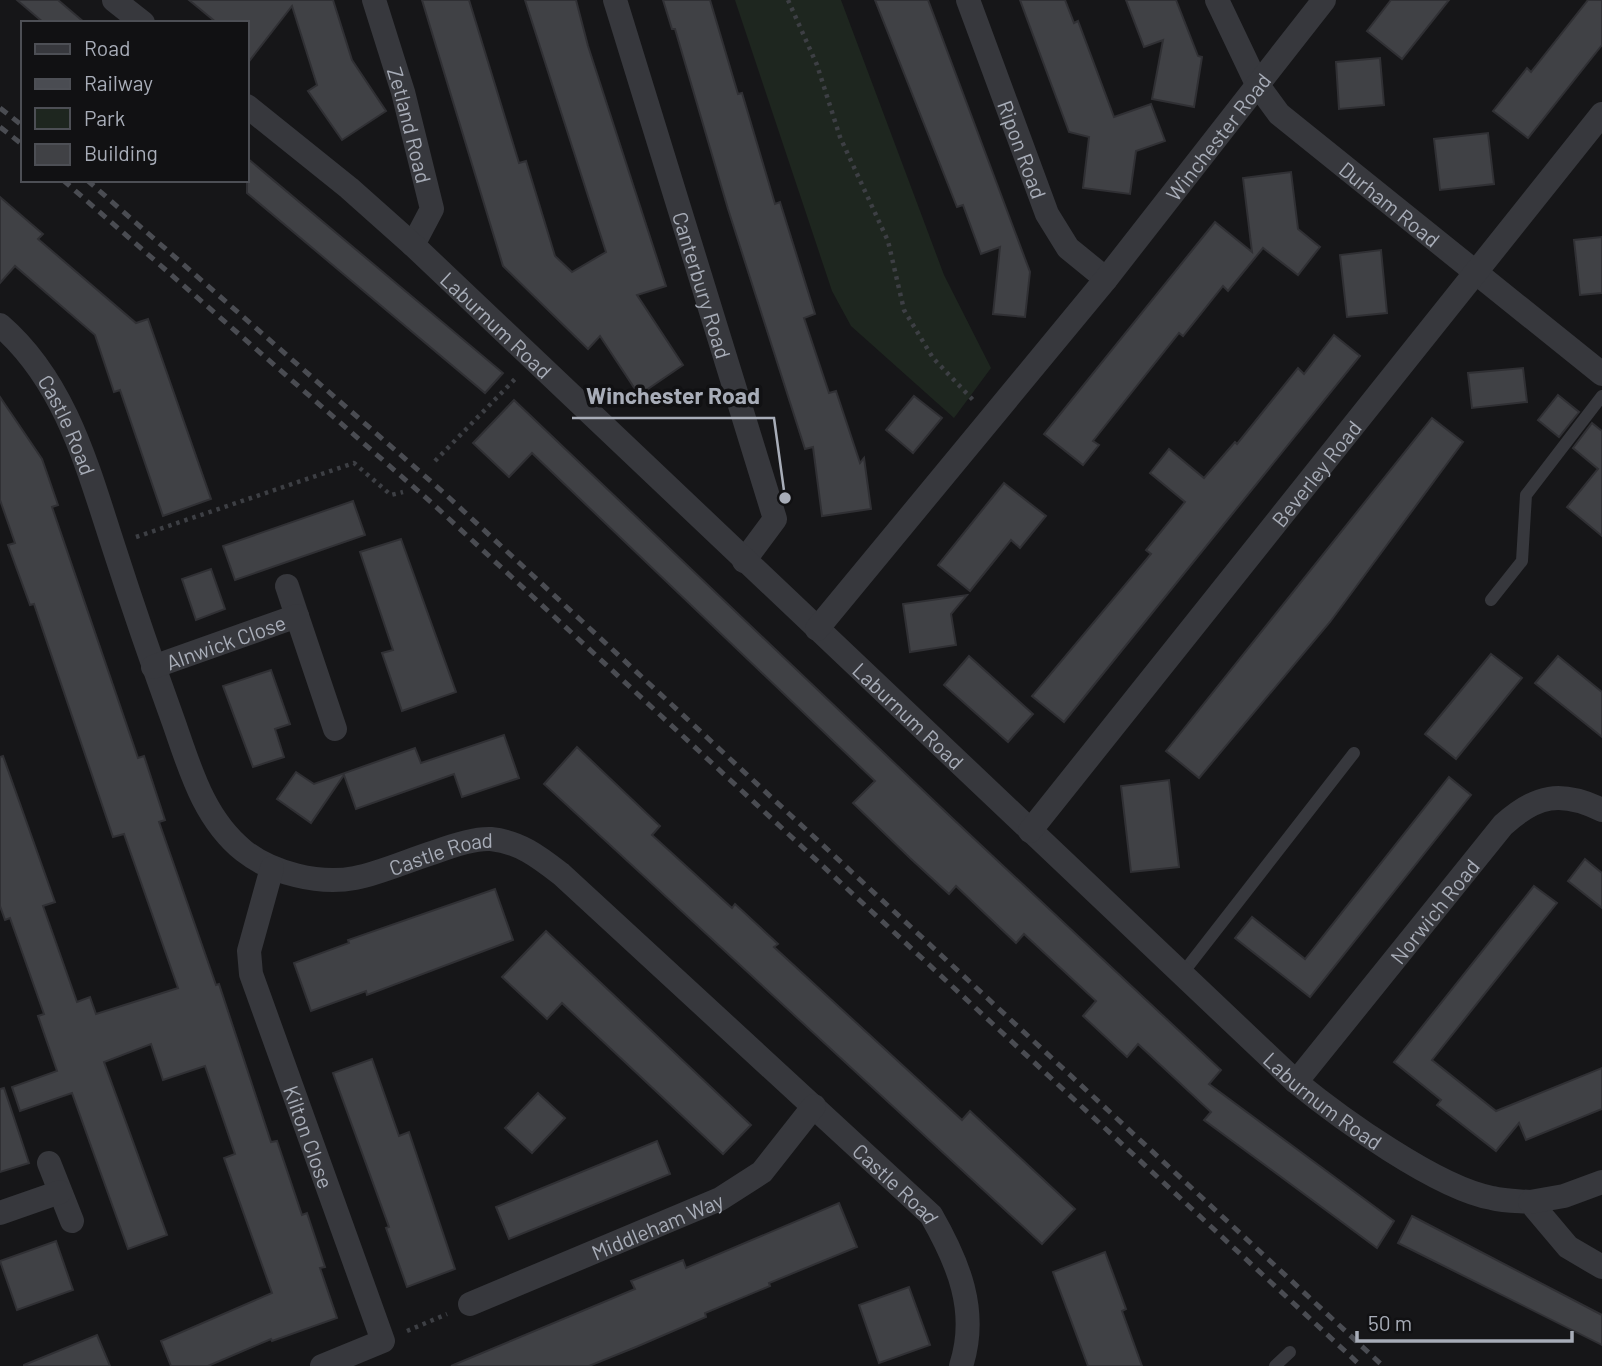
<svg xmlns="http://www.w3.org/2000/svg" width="1602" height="1366" font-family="Barlow,sans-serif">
	<rect width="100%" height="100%" fill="#161618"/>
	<path fill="#1e261f" d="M735 0H841L944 275 991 368 954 418 851 326 832 291Z"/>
	<g fill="#404145" stroke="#303034" stroke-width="2">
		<path d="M17 0H58L85 23H44Z"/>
		<path d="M189 0H333L352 60 386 111 342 140 308 91 317 85 292 6 247 64V23H217Z"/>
		<path d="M422 0H469L519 163 526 161 555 256 572 272 606 252 525 0H576L588 46 666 286 637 295 683 365 639 395 600 336 588 349 503 266Z"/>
		<path d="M663 0H710L738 94 742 93 775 204 780 202 815 314 804 318 829 393 836 391 860 463 864 458 871 509 822 516 813 447 805 449 728 209 675 29H672Z"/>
		<path d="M875 0H928L1030 272 1025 317 993 314 1000 247 981 254 963 205 957 207Z"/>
		<path d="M1020 0H1065L1074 23 1078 21 1114 117 1151 104 1165 141 1136 151 1130 194 1083 188 1089 137 1069 132Z"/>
		<path d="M1126 0H1176L1198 56 1202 57 1194 107 1152 99 1163 40 1144 47Z"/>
		<path d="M1391 0H1449L1402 59 1367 31Z"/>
		<path d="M1588 0H1602V45L1528 138 1493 111 1527 68 1531 72Z"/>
		<path d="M1380 58 1384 105 1339 109 1336 62Z"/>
		<path d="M1488 133 1494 184 1440 190 1434 139Z"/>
		<path d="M247 158 503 373 485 393 247 193Z"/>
		<path d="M1291 172 1298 229 1320 247 1298 275 1263 248 1228 291 1223 286 1183 336 1179 333 1093 441 1099 445 1083 465 1044 434 1215 222 1252 252 1243 178Z"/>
		<path d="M0 197 43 234 38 239 136 323 148 319 211 499 163 516 120 390 114 392 95 335 15 266 0 283Z"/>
		<path d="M1602 237V293L1580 295 1574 240Z"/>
		<path d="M1381 250 1387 313 1347 317 1340 255Z"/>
		<path d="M1334 335 1360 356 1064 722 1032 696 1151 554 1146 550 1185 502 1150 473 1169 449 1204 478 1235 442 1237 444 1298 368 1304 374Z"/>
		<path d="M1523 368 1527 402 1472 408 1468 373Z"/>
		<path d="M1558 395 1579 412 1559 437 1538 420Z"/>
		<path d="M914 396 942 418 913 453 886 430Z"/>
		<path d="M0 397 42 459 58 505 52 507 138 758 144 756 165 820 159 822 216 985 219 984 271 1142 277 1141 302 1215 307 1213 325 1267 320 1268 337 1318 272 1341 271 1339 208 1366H171L161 1341 272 1293 224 1158 235 1154 205 1066 163 1080 151 1044 104 1062 167 1235 128 1249 72 1093 20 1111 12 1087 57 1071 38 1016 44 1014 10 918 5 920 0 906V757L3 756 55 902 43 906 77 1002 90 997 96 1014 178 988 124 834 113 837 34 604 30 605 8 545 15 543 0 500Z"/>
		<path d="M514 400 951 817 1221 1070 1209 1084 1394 1221 1377 1248 1204 1120 1211 1112 1138 1044 1127 1057 1083 1016 1096 1001 1024 934 1016 943 956 886 949 894 910 858 853 803 875 781 532 453 509 477 473 443Z"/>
		<path d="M1432 418 1463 442 1330 622 1199 778 1166 751Z"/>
		<path d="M1592 423 1602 431V536L1567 507 1598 469 1573 448Z"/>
		<path d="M1004 483 1046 516 1020 548 1011 540 970 591 938 565Z"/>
		<path d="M353 501 365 535 235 580 223 546Z"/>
		<path d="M401 539 456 692 402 711 382 653 393 650 360 552Z"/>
		<path d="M211 569 225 609 196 620 182 579Z"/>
		<path d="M967 595 951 614 956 645 910 652 903 604Z"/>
		<path d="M1491 654 1522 678 1456 759 1425 734Z"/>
		<path d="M969 656 1033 714 1008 742 944 685Z"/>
		<path d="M1558 656 1602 692V737L1535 683Z"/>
		<path d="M271 670 290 724 275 729 284 757 253 767 223 686Z"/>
		<path d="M504 735 519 778 462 797 454 774 356 809 344 775 311 823 277 799 296 772 314 784 415 748 421 763Z"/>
		<path d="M577 747 660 826 652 835 732 908 735 904 778 944 774 947 962 1120 970 1111 1075 1209 1042 1244 544 784Z"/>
		<path d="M1449 777 1471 795 1310 997 1235 938 1252 917 1305 959Z"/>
		<path d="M1169 780 1179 867 1131 872 1121 786Z"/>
		<path d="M1585 859 1602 873V908L1568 881Z"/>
		<path d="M1534 886 1557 903 1432 1060 1496 1111 1602 1068V1109L1526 1140 1519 1123 1496 1151 1437 1105 1441 1100 1394 1062Z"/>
		<path d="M495 889 513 940 367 995 366 991 311 1011 294 963 349 943 348 940Z"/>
		<path d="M546 931 751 1125 723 1154 562 1003 547 1019 502 977Z"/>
		<path d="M372 1059 399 1136 409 1132 455 1269 407 1287 386 1228 389 1227 333 1073Z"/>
		<path d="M4 1088 29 1163 0 1172V1089Z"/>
		<path d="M538 1093 565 1118 532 1153 505 1128Z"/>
		<path d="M657 1141 670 1174 509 1239 496 1207Z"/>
		<path d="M839 1203 857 1247 769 1283 770 1286 705 1313 706 1317 636 1347 589 1366H451L635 1289 631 1281 683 1260 686 1268Z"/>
		<path d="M1412 1216 1602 1315V1345L1398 1243Z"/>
		<path d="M56 1241 73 1290 17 1310 0 1261Z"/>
		<path d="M1105 1252 1126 1309 1122 1311 1142 1366H1088L1053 1272Z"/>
		<path d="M909 1287 930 1345 879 1363 859 1305Z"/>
		<path d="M97 1335 110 1366H24V1365Z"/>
	</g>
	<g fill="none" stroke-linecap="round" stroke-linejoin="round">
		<g stroke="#3d3f44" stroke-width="4.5" stroke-dasharray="3.5 5" stroke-linecap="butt">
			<path d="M788 0 817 65 840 137 888 241 904 310 933 358 973 400"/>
			<path d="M435 461 516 378"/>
			<path d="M136 537 354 463 391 495 403 492"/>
			<path d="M407 1331 447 1314"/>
		</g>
		<g stroke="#37383d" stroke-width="12">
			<path d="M1491 600 1522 561 1526 495 1602 396"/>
			<path d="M1182 974 1354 753"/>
			<path d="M1275 1366 1290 1352"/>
		</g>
		<g stroke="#37383d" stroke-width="24">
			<path d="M114 0 143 23"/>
			<path id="s1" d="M374 0 403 92 432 209 413 245"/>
			<path id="s2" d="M615 0 775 519 744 561"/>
			<path id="s3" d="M968 0 1047 214 1068 248 1106 279"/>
			<path id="s4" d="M1217 0 1257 84 1279 114 1602 374"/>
			<path id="s5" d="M247 106 349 188 413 245 1296 1082C1340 1118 1437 1188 1492 1198 1504 1201 1517 1201 1530 1202L1568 1247 1602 1267"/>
			<path id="s6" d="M0 325C66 382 88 469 114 548 133 607 153 665 174 723 190 769 204 819 244 851 272 873 319 885 355 878 381 873 409 860 435 852 451 846 474 838 491 839 520 842 539 857 561 874L931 1215C958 1262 979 1311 961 1366"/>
			<path d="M287 586 297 616"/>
			<path id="s7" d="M817 629 1106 279 1324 0"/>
			<path id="s8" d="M153 667 297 616 335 729"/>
			<path id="s9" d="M1030 831 1602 114"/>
			<path id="s10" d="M272 868 249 951 251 974 383 1341 322 1366"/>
			<path id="s11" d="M1296 1082 1503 825C1536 795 1561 790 1602 810"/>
			<path d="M49 1163 72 1221"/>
			<path d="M1530 1202 1564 1196 1602 1182"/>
			<path d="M0 1213 60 1192"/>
			<path id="s12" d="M470 1304 720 1199 762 1172 814 1106"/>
		</g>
		<g stroke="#4a4c52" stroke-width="5" stroke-dasharray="9 7" stroke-linecap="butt">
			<path d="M0 108 23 126"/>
			<path d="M0 127 23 145"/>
			<path d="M63 180 433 504 1361 1366"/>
			<path d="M87 180 443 492 1383 1366"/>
		</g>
	</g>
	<g text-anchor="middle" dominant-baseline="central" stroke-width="7" stroke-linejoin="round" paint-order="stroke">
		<g font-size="21" fill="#a8adb8" stroke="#111113">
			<text stroke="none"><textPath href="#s1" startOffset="130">Zetland Road</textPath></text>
			<text stroke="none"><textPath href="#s7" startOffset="635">Winchester Road</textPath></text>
			<text stroke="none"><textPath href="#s3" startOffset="159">Ripon Road</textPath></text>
			<text stroke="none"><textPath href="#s4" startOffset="273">Durham Road</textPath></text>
			<text stroke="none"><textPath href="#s2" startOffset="298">Canterbury Road</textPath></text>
			<text stroke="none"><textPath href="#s5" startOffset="332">Laburnum Road</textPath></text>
			<text stroke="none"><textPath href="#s6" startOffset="122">Castle Road</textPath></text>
			<text stroke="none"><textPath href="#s9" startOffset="458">Beverley Road</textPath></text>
			<text stroke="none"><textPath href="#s8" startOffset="77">Alnwick Close</textPath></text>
			<text stroke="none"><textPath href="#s5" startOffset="900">Laburnum Road</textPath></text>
			<text stroke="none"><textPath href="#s6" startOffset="794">Castle Road</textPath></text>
			<text stroke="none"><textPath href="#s11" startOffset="220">Norwich Road</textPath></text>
			<text stroke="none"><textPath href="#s5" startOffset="1466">Laburnum Road</textPath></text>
			<text stroke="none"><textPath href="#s10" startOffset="282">Kilton Close</textPath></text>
			<text stroke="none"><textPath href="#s6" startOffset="1382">Castle Road</textPath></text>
			<text stroke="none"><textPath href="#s12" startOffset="203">Middleham Way</textPath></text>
		</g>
	</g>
	<path fill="none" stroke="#a8adb8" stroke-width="2.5" d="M785 498L774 418H572"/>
	<circle fill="#a8adb8" stroke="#111113" stroke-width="2.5" cx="785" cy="498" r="7"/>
	<g font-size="23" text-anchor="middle" font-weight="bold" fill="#a8adb8" stroke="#111113" stroke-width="7" stroke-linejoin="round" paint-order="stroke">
		<text x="673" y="404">Winchester Road</text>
	</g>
	<rect x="21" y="21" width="228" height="161" fill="#111113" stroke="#4d4f55" stroke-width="2"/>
	<rect x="35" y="44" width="35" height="10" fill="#37383d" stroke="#4d4f55" stroke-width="2"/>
	<text x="84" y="56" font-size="21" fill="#a8adb8">Road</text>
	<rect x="35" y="79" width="35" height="10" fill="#4a4c52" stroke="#4d4f55" stroke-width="2"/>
	<text x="84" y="91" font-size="21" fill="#a8adb8">Railway</text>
	<rect x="35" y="108" width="35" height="21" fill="#1e261f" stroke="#4d4f55" stroke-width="2"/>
	<text x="84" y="126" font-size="21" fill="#a8adb8">Park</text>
	<rect x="35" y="144" width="35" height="21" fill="#404145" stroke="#4d4f55" stroke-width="2"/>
	<text x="84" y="161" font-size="21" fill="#a8adb8">Building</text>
	<path d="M1357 1331v10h215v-10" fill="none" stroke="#a8adb8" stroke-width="3.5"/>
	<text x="1368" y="1331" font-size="21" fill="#a8adb8" stroke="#111113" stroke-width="5" paint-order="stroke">50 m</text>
</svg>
